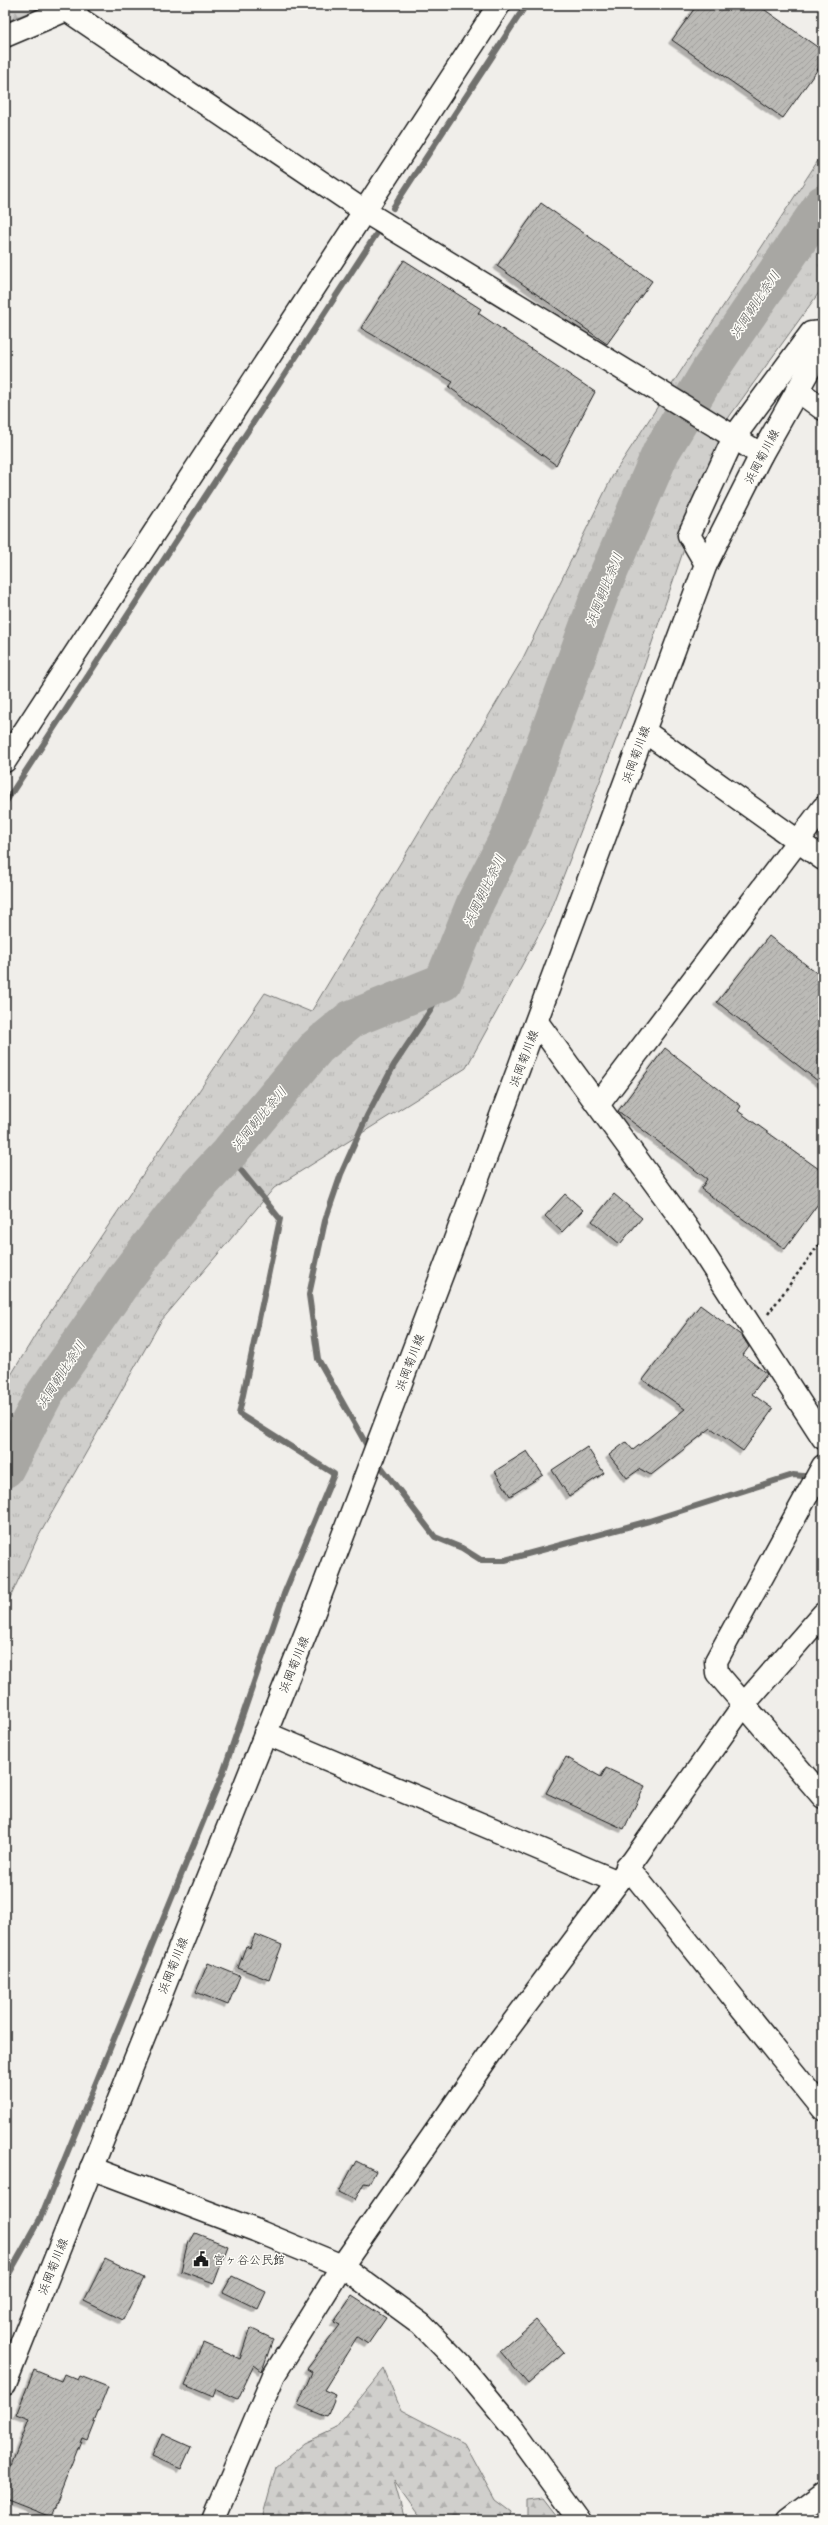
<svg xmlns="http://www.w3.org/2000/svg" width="828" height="2525" font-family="'Playpen Sans','Klee One',sans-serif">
	<defs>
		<pattern id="grass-tufts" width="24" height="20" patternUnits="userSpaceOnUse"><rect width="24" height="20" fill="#d0cfcc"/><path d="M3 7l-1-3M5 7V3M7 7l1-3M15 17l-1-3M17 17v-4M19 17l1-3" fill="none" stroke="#b2b1af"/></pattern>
		<pattern id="forest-firs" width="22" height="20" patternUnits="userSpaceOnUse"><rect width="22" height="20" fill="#d0cfcc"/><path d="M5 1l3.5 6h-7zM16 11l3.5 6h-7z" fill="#b2b1af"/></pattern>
		<pattern id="building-hatch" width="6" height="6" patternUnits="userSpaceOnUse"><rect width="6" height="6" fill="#bbbab6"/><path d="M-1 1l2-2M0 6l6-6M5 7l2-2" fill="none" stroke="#a09f9c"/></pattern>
		<filter id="shadow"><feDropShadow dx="-3.5" dy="3.5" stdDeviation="0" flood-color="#0004"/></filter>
	</defs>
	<rect width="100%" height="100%" fill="#f0eeea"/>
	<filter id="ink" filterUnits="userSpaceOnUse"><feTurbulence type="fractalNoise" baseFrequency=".025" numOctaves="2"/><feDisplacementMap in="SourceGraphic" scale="8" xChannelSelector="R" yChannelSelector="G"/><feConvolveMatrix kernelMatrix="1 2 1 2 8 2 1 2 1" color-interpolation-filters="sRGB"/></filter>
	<g filter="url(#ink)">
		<path fill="url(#grass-tufts)" stroke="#767674" d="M823 153V287L729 417 642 672 546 921 466 1068 274 1188 161 1321 37 1539 5 1609V1385L42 1324 265 993 311 1012 522 660 613 475Z"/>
		<g fill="url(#forest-firs)" stroke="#767674">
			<path d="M5 5H47L5 22Z"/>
			<path d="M384 2369 401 2410 464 2443 495 2500 511 2512 508 2520H422L394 2481 405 2520H266L263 2515 276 2467 305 2443 335 2429Z"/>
			<path d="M544 2498 561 2520H529L526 2516V2500Z"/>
		</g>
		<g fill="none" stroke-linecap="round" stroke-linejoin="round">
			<g stroke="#706f6d" stroke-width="6">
				<path d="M393 208 526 5"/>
				<path d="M5 803 377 233"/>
				<path d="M370 1451 318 1359 309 1295 325 1221 341 1174 367 1116 394 1065 430 1011 443 982"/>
				<path d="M376 1460 435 1537 462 1548 481 1560H505L649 1521 793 1475 813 1477"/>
				<path d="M5 2281 40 2219 223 1773 284 1594 334 1474 239 1414 280 1219 228 1154"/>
			</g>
			<path stroke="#a8a7a3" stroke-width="38" d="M5 1469 45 1393 125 1278 186 1199 228 1154 317 1047 351 1019 443 982 476 901 514 827 603 586 661 452 710 370 823 204"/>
		</g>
		<g fill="url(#building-hatch)" stroke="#1c1c1c" filter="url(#shadow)">
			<path d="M697 5H758L823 51V62L783 118 672 40Z"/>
			<path d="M541 203 652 281 607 344 497 266Z"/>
			<path d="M404 260 481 309 478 313 595 392 556 465 449 387 453 382 361 328Z"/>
			<path d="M769 936 823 978V1085L717 1002Z"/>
			<path d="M665 1048 741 1106 738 1111 823 1172V1197L785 1249 701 1189 707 1179 618 1111Z"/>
			<path d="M565 1194 583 1210 562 1232 545 1216Z"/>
			<path d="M614 1194 642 1218 620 1244 592 1221Z"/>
			<path d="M700 1305 742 1336 749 1347 743 1355 767 1374 752 1394 773 1409 743 1451 711 1428 651 1475 640 1469 627 1478 609 1455 626 1442 633 1450 685 1409 643 1380Z"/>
			<path d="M587 1447 604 1473 569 1496 552 1470Z"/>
			<path d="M527 1451 543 1475 510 1496 495 1471Z"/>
			<path d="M566 1757 601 1777 606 1768 645 1786 624 1829 546 1793Z"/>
			<path d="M255 1934 282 1945 269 1980 238 1968 246 1946 250 1948Z"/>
			<path d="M208 1963 240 1976 228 2005 196 1992Z"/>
			<path d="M356 2161 376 2171 369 2184 364 2183 355 2200 339 2192Z"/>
			<path d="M195 2233 228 2246 214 2283 181 2271 188 2241 190 2242Z"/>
			<path d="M105 2259 144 2278 123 2320 84 2301Z"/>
			<path d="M232 2276 266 2292 258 2309 223 2292Z"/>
			<path d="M352 2296 386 2318 368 2344 357 2337 324 2390 336 2395 327 2417 298 2405 312 2372 307 2369 340 2325 334 2322Z"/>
			<path d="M536 2320 564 2353 528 2384 500 2351Z"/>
			<path d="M250 2328 273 2339 262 2371 254 2365 238 2399 216 2389 213 2397 185 2385 203 2343 240 2359Z"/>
			<path d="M34 2370 61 2381 64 2374 78 2380 80 2376 108 2387 87 2440 82 2438 51 2517 5 2499V2481L29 2420 16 2415Z"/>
			<path d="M162 2434 191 2447 181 2469 152 2456Z"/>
		</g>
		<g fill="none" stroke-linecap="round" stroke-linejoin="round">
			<g stroke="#1c1c1c" stroke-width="25">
				<g id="minor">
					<path d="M68 11 364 211 734 437 761 455"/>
					<path d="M5 36 78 5"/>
					<path d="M797 390 823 409"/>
					<path d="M706 564 689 535 734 437 811 333 823 332"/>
					<path d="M644 731 823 859"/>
					<path d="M5 761 499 5"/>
					<path d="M537 1022 686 1226 823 1438"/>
					<path d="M598 1105 823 808"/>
					<path d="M823 1466 716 1661 717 1673 823 1797"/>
					<path d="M265 1733 618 1882"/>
					<path d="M627 1866 823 2109"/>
					<path d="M91 2168 255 2230 342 2266 421 2324 461 2365 513 2428 580 2520"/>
					<path d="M213 2520 274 2375 342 2266 496 2045 618 1882 745 1703 823 1614"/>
					<path d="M787 2520 823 2493"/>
				</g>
			</g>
			<g stroke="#1c1c1c" stroke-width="25">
				<path id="major" d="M5 2384 309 1625 449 1256 706 564 761 455 823 345"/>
			</g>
			<path stroke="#1c1c1c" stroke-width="2.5" stroke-dasharray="3 3" stroke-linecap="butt" d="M768 1314 823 1239"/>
			<use href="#minor" stroke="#fdfcf7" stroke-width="22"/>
			<use href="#major" stroke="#fdfcf7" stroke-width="22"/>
		</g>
	</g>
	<defs>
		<g id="civic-bare" transform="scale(1.2)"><path d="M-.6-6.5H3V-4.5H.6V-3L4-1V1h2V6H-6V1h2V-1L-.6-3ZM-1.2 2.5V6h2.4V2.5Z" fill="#1c1c1c" stroke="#fdfcf7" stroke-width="2.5" paint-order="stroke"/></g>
	</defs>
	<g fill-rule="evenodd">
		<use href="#civic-bare" x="201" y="2259"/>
	</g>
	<g text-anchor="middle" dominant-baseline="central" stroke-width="3" stroke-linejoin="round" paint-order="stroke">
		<g font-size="12" fill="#1c1c1c" stroke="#fdfcf7">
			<text transform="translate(761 456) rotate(-62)">浜岡菊川線</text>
			<text transform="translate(635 754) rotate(-70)">浜岡菊川線</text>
			<text transform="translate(523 1058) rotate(-69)">浜岡菊川線</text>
			<text transform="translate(409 1362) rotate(-69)">浜岡菊川線</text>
			<text transform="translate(293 1664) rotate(-68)">浜岡菊川線</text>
			<text transform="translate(172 1965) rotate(-68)">浜岡菊川線</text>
			<text transform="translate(52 2266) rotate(-68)">浜岡菊川線</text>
		</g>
		<g font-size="12" fill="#1c1c1c" stroke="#fdfcf7" text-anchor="start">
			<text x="213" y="2259">宮ヶ谷公民館</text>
		</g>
		<g font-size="13" font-style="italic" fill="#5b5b59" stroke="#fdfcf7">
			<text transform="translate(754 304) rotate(-56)">浜岡朝比奈川</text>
			<text transform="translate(603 589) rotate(-68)">浜岡朝比奈川</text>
			<text transform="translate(483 890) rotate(-64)">浜岡朝比奈川</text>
			<text transform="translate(258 1118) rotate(-50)">浜岡朝比奈川</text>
			<text transform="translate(60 1374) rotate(-57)">浜岡朝比奈川</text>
		</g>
	</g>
	<rect width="828" height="2525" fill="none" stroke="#fdfcf7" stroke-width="20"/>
	<rect x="10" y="10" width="808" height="2505" fill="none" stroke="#1c1c1c" stroke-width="1.5" filter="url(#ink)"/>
</svg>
